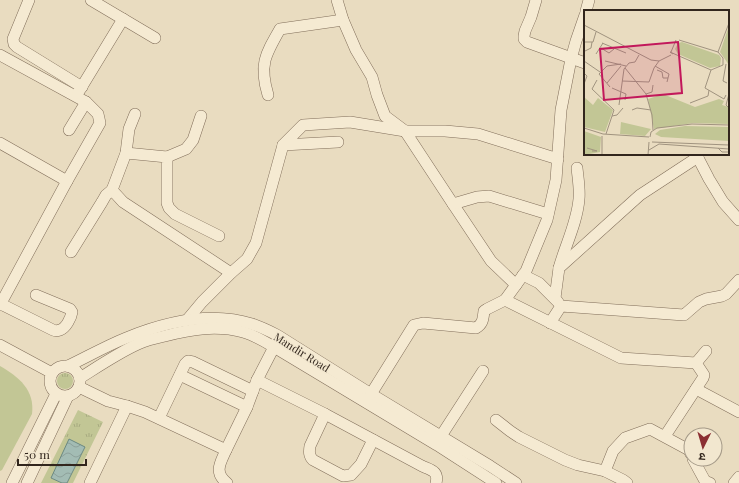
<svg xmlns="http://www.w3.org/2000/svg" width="739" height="483" font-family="'Playfair Display','Noto Sans Devanagari',serif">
	<defs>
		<pattern id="grass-tufts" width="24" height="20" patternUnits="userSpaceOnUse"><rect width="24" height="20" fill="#c2c695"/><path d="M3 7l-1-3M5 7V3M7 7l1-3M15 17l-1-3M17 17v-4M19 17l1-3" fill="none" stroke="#a7aa80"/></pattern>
		<pattern id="water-waves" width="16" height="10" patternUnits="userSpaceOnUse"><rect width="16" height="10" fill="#a3bcb4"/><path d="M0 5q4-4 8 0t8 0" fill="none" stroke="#8da19a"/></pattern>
	</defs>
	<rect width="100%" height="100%" fill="#e9dcc0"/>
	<g fill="url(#grass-tufts)">
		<circle cx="65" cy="381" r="8"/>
		<path d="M78 410 103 422 73 483H67L85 447 51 478 62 483H41Z"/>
	</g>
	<path fill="#c2c695" d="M0 366C19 377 35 390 32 414L2 470 0 471Z"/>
	<path fill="url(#water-waves)" stroke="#6b8981" d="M69 439 85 447 67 483H62L51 478Z"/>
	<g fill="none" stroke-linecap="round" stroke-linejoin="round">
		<g stroke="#816e5a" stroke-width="12">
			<g id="minor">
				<path d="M29 0 13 39 14 44 17 47 82 87"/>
				<path d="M91 0 155 38"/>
				<path d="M337 0 343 20 356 50 372 77 377 95 385 116 405 131 453 204 491 261 516 285"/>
				<path d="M536 0 531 17 525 31 524 36V39L527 42 585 63"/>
				<path d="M586 11 589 0"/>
				<path d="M0 55 86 102 98 114 100 123 67 181 0 305"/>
				<path d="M78 93 123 19"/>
				<path d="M268 95C259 65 265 55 280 29L343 20"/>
				<path d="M135 114 129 129 126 153 112 190 123 202 231 273"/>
				<path d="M69 130 86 102"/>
				<path d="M0 143 67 181"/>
				<path d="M283 145 338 142"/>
				<path d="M126 153 167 157V203L169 208 175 214 219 236"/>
				<path d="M696 154 709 179 723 202 739 220"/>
				<path d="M167 157 186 149 193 140 201 116"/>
				<path d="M453 204 477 197 489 196 548 214"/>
				<path d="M71 252 102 202 106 195 112 190"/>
				<path d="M559 268C565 246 577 223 579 199 580 189 578 178 577 168"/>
				<path d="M523 275 539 283 558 302"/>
				<path d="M555 298 559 268 640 195 698 157"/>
				<path d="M505 300 621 358 696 363"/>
				<path d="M1 304 53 330C55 331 57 331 60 330 66 328 71 318 72 312L70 309 36 295"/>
				<path d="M187 320 202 302 231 273 247 259 256 243 283 145 303 125 350 122 405 131H445L478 134 558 159"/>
				<path d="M550 323 561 306 684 315 699 302 706 299 722 296 726 294 739 280"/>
				<path d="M0 345 52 373"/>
				<circle cx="65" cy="381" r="15"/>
				<path d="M68 366C87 357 106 346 126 338 165 322 211 311 252 324 261 327 269 331 277 335L371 394 490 466 516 483"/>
				<path d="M180 375 247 407"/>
				<path d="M80 378C99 366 118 353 138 344 147 340 156 338 165 336 191 329 217 325 243 332 254 335 264 341 274 347L437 445 496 483"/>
				<path d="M257 380 325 414 310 446C309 452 309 456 313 460L343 476 351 475 361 464 373 440"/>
				<path d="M79 387 108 401 127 406 145 412 226 450C221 462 213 472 227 483"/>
				<path d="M696 389 739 412"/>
				<path d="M371 394 414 325 423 323 476 328C483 324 483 319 484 311L487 309 505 300 526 271 547 220 556 180 561 110 571 59 576 41 585 15"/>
				<path d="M325 414 422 466C431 470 439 471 436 483"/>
				<path d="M159 418 185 364 188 361 193 362 253 391"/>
				<path d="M496 420 510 431 519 437 565 460 578 465 605 471 623 480 627 483"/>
				<path d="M441 436 483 371"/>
				<path d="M665 436 703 378 704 375 696 363 706 351"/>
				<path d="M226 450 247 407 257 380 274 347"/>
				<path d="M693 459 705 481 710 483"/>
				<path d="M605 471 613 451 625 438 650 429 689 450 691 454"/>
				<path d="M12 483 56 394"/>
				<path d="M27 483 68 396"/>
				<path d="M90 483 127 406"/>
				<path d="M734 483 739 477"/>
			</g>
		</g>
		<use href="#minor" stroke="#f5ead2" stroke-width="11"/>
	</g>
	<g text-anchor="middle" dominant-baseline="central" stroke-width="3" stroke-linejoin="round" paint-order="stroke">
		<g font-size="11" fill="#32261d" stroke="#f2e7cf">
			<text transform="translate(302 352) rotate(32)">Mandir Road</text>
		</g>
	</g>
	<g transform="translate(584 10)">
		<rect width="145" height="145" fill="#e9dcc0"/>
		<path d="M145 16V55L136 42ZM79 84 111 97 135 89 140 91 138 95 145 97V114L109 113 70 119 64 89Z" fill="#c2c695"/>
		<path d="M98 32 135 45 137 48 136 56 126 58 94 44 91 39 94 33ZM0 87 9 95 14 88 29 100 21 122 0 117ZM37 112 67 119 61 126 36 124ZM101 116 145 117V131L77 127 71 124 76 120ZM0 121 17 127 16 142 0 145Z" fill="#c2c695"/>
		<path fill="none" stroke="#a0937f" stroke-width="1" d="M0 15 67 50 75 51 87 45M0 32H9L12 22M18 33 42 43M17 38 25 43 30 39M1 41 7 38 8 32M87 42 92 30M134 42 145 13M12 44 19 33M89 44 86 42 127 60 139 55V48L134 42 95 30M0 51 16 62M21 51 42 56M142 54 139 71 143 73M71 56 85 64 83 72M41 58 62 84 68 105 69 120M73 60 78 62 79 68H84M127 60 121 78 140 89 142 85M0 63 3 66 0 74M13 70 8 79 30 100 22 124M38 71 65 72 70 58 75 51M23 73 37 56M26 77 15 64 23 56 37 54M28 78 42 84 41 90M62 84 68 82 69 75M145 84 142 95 145 98M106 93 124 86 125 80M35 95 40 59 45 53 51 52 55 45M48 100 53 98 67 100M28 106 33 105 39 98M0 118 19 124 65 127M66 127 67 122 73 118 108 114 145 115M68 132 145 135M3 138 13 141H8M134 138 138 142H145M65 140 75 134 145 139M18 145V126M64 145 65 132"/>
		<path fill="#c2185b" fill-opacity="0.15" stroke="#c2185b" stroke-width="2" d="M94 32 98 83 20 90 16 39Z"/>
		<rect width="145" height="145" fill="none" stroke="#32261d" stroke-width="2"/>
	</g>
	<g transform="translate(703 447) rotate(185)"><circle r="19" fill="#f2e7cf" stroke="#a59a88"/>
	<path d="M0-3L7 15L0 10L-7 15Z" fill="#8b2f32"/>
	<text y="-6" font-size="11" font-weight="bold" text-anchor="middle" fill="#32261d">उ</text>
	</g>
	<path d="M18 459v6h68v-6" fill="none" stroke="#32261d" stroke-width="2"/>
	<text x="24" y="459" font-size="12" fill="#32261d" stroke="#f2e7cf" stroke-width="3" paint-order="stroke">50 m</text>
</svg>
